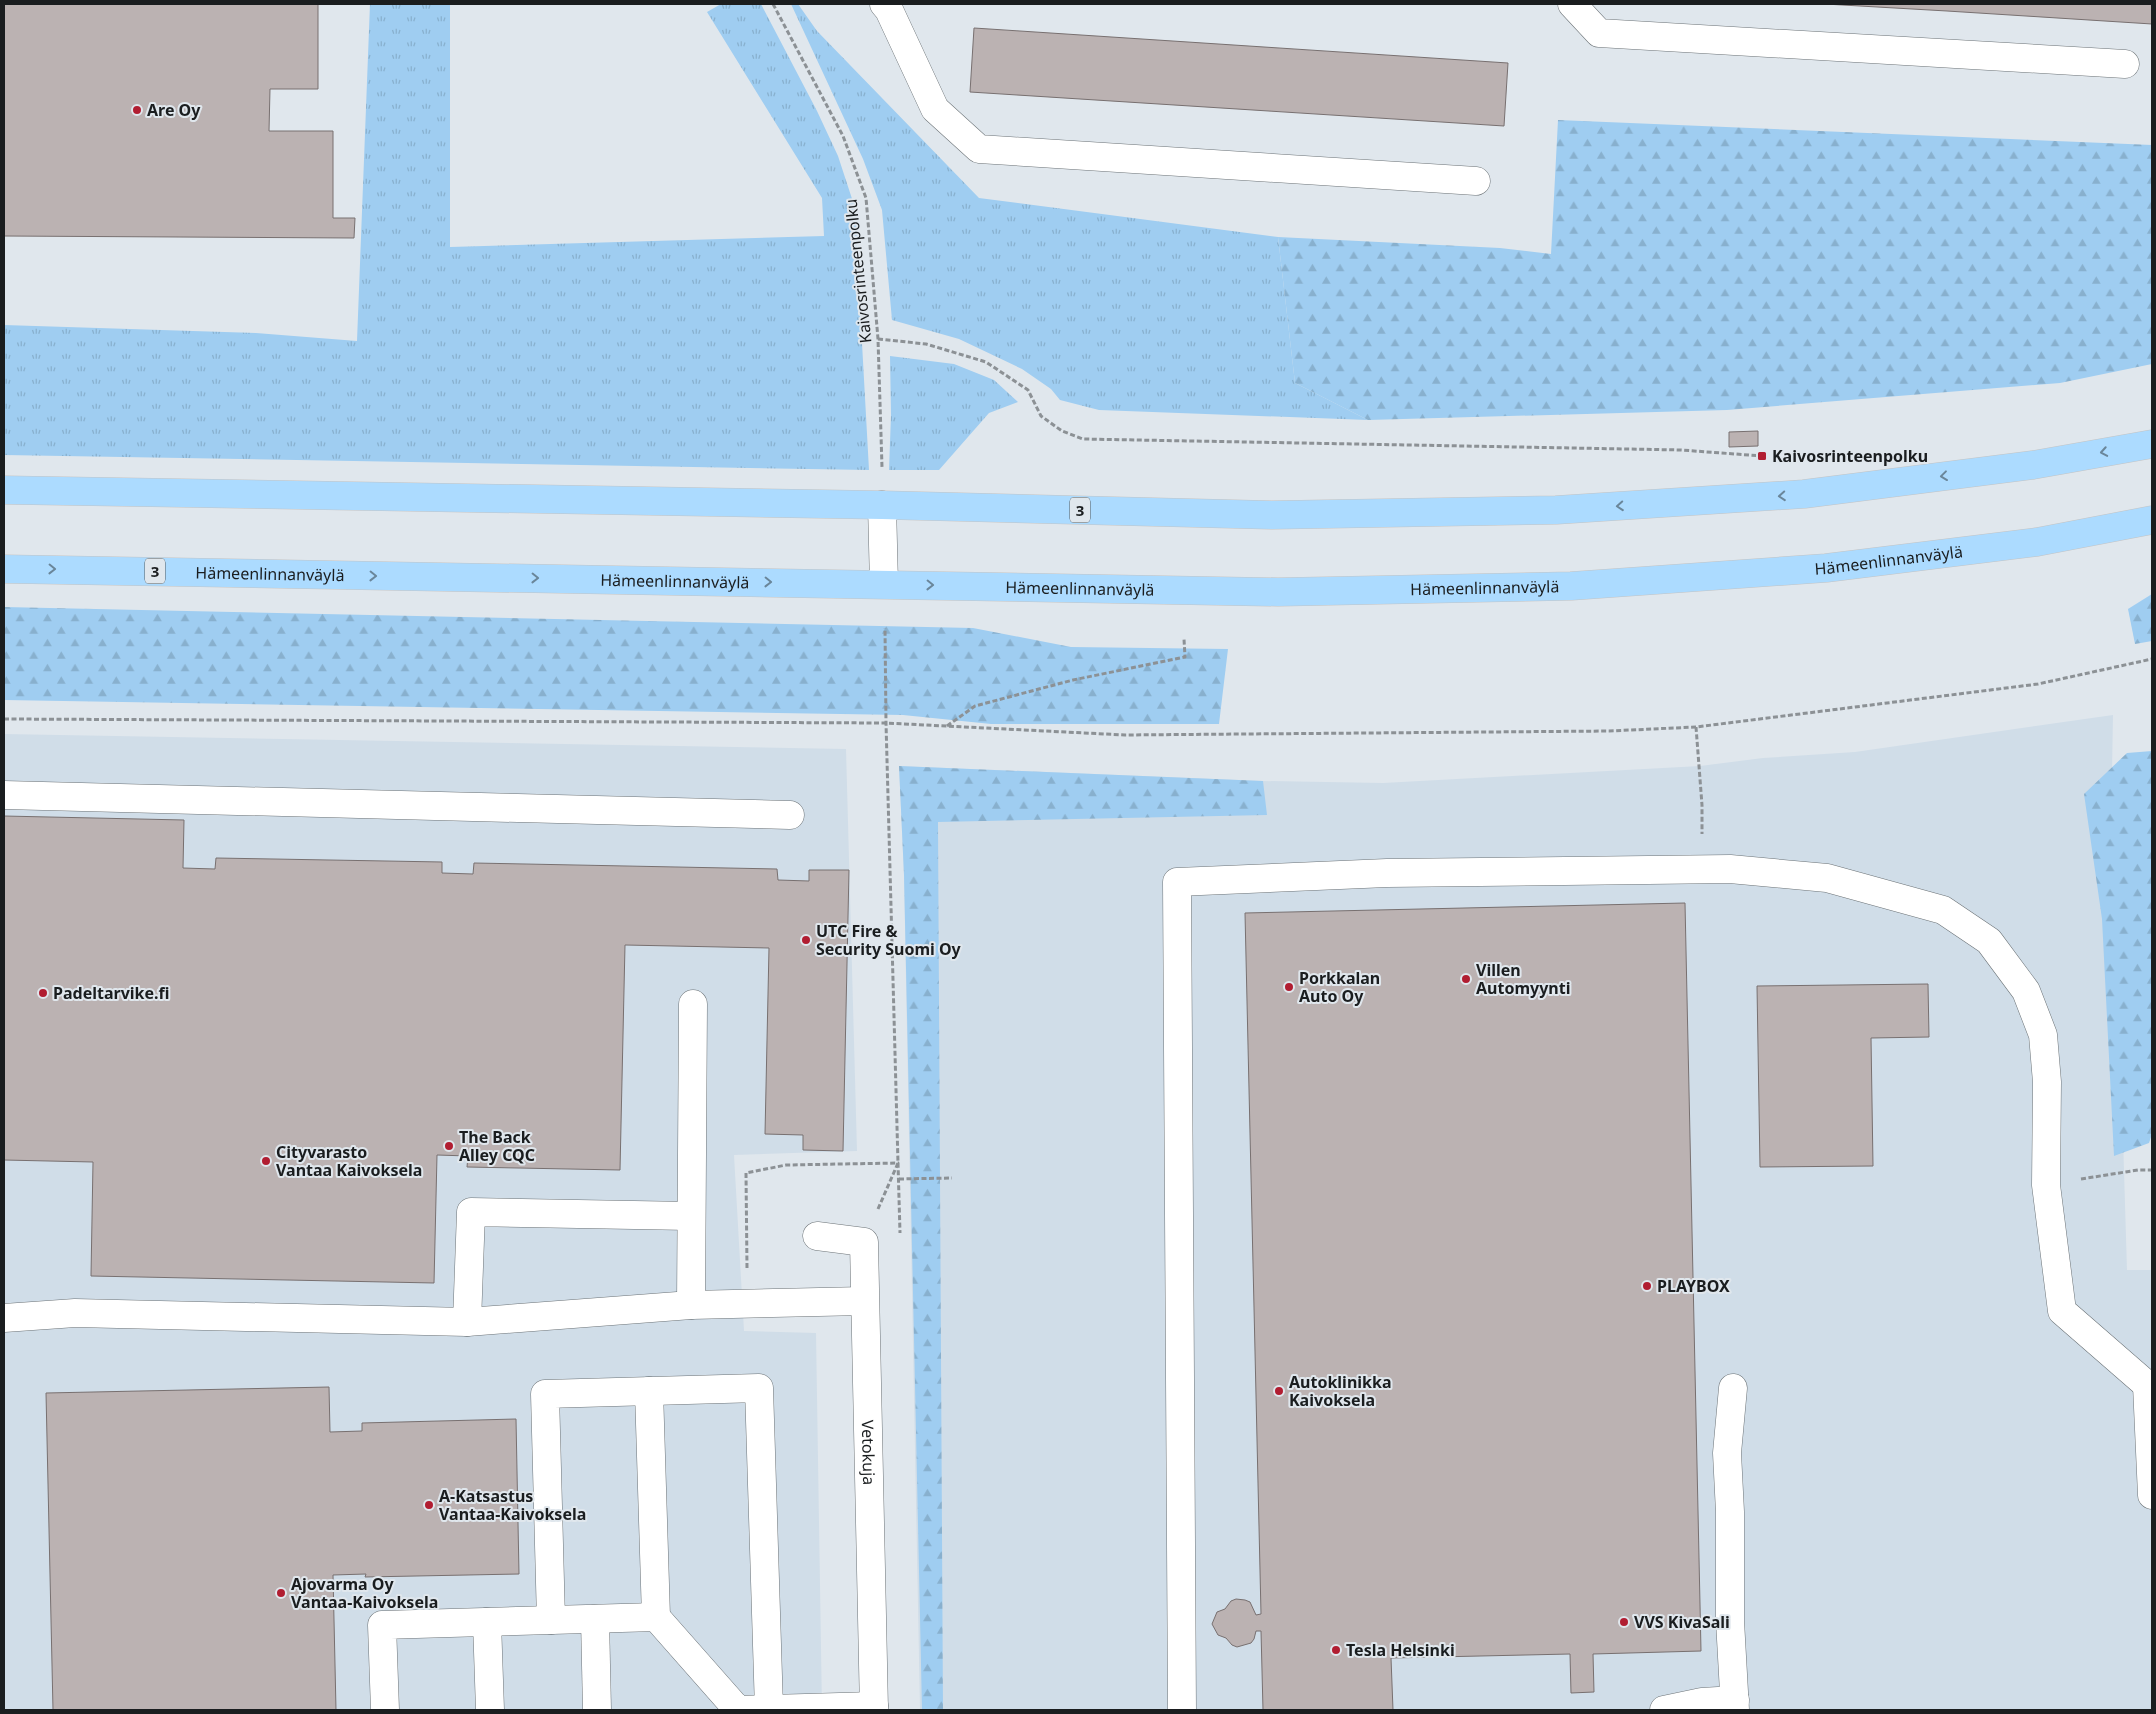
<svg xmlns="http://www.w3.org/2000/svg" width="2156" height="1714" font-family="'Noto Sans',sans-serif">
	<defs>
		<pattern id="grass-tufts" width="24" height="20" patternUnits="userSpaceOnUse" patternTransform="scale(1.25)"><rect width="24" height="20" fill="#9fcdf1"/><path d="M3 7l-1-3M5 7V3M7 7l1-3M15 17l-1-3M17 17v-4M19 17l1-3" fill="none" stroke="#88b0ce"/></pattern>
		<pattern id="forest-firs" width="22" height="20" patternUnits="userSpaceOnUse" patternTransform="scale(1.25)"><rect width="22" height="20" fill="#9fcdf1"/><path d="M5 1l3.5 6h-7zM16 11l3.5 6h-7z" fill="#88b0ce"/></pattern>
	</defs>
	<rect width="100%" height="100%" fill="#e0e7ed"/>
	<g fill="#d0dde8">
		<path d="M2113 715 2112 772 2127 1270H2152V1710H920L904 875 899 766 1263 781 1383 783 1700 766 1763 758 1855 752Z"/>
		<path d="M4 734 846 749 857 1151 734 1155 744 1331 816 1333 822 1710H4Z"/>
	</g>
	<g fill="url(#grass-tufts)">
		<path d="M370 4H450V247L824 236 822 198 707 12 721 4H761L817 111 838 156 857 214 856 286 861 325 869 470 4 455V325L256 333 357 341Z"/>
		<path d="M791 4H798L817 31 979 198 1278 237 1295 383 1368 420 1099 410 1060 400 1051 389 1022 369 959 339 892 320 882 210 863 159Z"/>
		<path d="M890 356 954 364 994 380 1018 402 989 413 939 470H889L891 415Z"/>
	</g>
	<g fill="url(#forest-firs)">
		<path d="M1558 120 2152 145V364L2060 383 1727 410 1368 420 1295 383 1278 237 1500 248 1551 254Z"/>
		<path d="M2152 594V641L2135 644 2128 609Z"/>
		<path d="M4 607 973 628 1071 647 1228 649 1219 724H991L903 715 4 700Z"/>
		<path d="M2152 751V1134L2149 1143 2114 1156 2102 919 2084 794 2127 753Z"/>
		<path d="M899 766 1263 781 1267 815 938 822 943 1710H922L904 875Z"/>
	</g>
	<g fill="#bbb2b2" stroke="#787070">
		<path d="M4 4H318V89H270L269 131H333V218H355L354 238 4 236Z"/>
		<path d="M1825 4H2152V24L1947 11Z"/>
		<path d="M974 28 1508 63 1504 126 970 92Z"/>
		<path d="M1758 431V446L1729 447V432Z"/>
		<path d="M4 816 184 820 183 868 215 869 216 858 442 862V873L473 874 474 863 777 869 778 880 809 881V870H849L843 1151 803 1150V1135L765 1134 769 948 625 945 620 1170 467 1167 468 1156 437 1155 434 1283 91 1276 93 1162 4 1160Z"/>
		<path d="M1685 903 1701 1651 1593 1654 1594 1692 1571 1693 1570 1654 1391 1658 1393 1710H1263L1261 1631H1256L1254 1639 1251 1643 1237 1647 1232 1645 1226 1638 1218 1635 1212 1624 1217 1612 1225 1609 1231 1601 1236 1599 1245 1600 1250 1602 1256 1615 1261 1614 1245 913Z"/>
		<path d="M1928 984 1929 1037 1871 1038 1873 1166 1760 1167 1757 986Z"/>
		<path d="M329 1387 330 1432 362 1431V1423L516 1419 519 1574 365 1577 366 1574 333 1575 336 1710H53L46 1393Z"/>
	</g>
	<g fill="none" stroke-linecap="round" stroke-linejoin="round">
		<g stroke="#6c7377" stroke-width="29">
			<g id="minor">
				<path d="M884 4 889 10 935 109 979 149 1476 181"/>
				<path d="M1572 4 1599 33 2125 64"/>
				<path d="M882 505 884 584"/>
				<path d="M4 795 790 815"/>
				<path id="s1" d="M817 1236 864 1242 874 1710"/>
				<path d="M691 1305 693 1004"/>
				<path d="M4 1318 75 1313 467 1322 691 1305 864 1301"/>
				<path d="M467 1322 471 1212 690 1216"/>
				<path d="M2147 1385 2152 1495"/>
				<path d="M1733 1388 1727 1453 1730 1512V1621L1735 1710"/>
				<path d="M649 1391 656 1617"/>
				<path d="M595 1619 597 1710"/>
				<path d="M551 1620 545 1394 759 1388 769 1709"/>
				<path d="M487 1622 490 1710"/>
				<path d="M385 1710 382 1625 656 1617 738 1710 874 1706"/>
				<path d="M1182 1710 1177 882 1387 873 1730 869 1827 878 1943 910 1989 941 2026 991 2043 1035 2047 1082 2046 1185 2062 1311 2147 1385H2152"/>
				<path d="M1664 1710 1702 1702 1735 1700"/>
			</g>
		</g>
		<g stroke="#c3c4c5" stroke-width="29">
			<g id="highway">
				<path d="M4 490 882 505 1272 515 1556 510 1804 494 2033 465 2152 444"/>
				<path id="s2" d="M4 569 1278 592 1571 586 1826 568 2037 542 2152 520"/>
			</g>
		</g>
		<g stroke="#8c9195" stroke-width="3" stroke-dasharray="5 2.5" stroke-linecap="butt">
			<path d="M773 4 843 136 866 198 878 339 882 467"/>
			<path d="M878 339 926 344 986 362 1028 390 1041 416 1062 431 1083 439 1681 450 1762 456"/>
			<path d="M4 719 886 723 1125 735 1609 731 1696 727 2038 684 2152 659"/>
			<path d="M947 726 975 706 1073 680 1185 657 1184 639"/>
			<path d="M1696 727 1702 805V834"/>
			<path d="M899 1179 952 1178"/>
			<path d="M2081 1179 2138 1170H2152"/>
			<path d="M878 1209 898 1163 886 723 885 628"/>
			<path d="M747 1268 746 1173 786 1165 898 1163 900 1233"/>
		</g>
		<use href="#minor" stroke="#fff" stroke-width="28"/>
		<use href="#highway" stroke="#acdbff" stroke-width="28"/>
	</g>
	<defs><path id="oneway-chevron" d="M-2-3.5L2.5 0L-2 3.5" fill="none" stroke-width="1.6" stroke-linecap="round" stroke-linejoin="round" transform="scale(1.25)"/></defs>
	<g stroke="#6a869a">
		<use href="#oneway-chevron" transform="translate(2104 452) rotate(170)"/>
		<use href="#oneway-chevron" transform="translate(1944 476) rotate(173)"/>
		<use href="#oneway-chevron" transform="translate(1782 496) rotate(176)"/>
		<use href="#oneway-chevron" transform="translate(1620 506) rotate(176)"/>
		<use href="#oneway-chevron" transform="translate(52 569) rotate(1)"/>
		<use href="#oneway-chevron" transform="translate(373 576) rotate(1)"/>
		<use href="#oneway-chevron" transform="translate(535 578) rotate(1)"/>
		<use href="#oneway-chevron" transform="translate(768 582) rotate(1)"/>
		<use href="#oneway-chevron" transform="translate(930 585) rotate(1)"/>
	</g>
	<g fill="#b11d31" stroke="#e0e7ed" stroke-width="2">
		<circle cx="137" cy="110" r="5"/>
		<rect x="1757" y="451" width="10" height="10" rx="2.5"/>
		<circle cx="806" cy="940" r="5"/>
		<circle cx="1466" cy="979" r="5"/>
		<circle cx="1289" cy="987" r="5"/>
		<circle cx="43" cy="993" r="5"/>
		<circle cx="449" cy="1146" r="5"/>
		<circle cx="266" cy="1161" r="5"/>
		<circle cx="1647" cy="1286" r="5"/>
		<circle cx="1279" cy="1391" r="5"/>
		<circle cx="429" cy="1505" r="5"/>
		<circle cx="281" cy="1593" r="5"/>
		<circle cx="1624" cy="1622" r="5"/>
		<circle cx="1336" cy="1650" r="5"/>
	</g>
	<g text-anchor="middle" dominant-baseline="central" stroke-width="4" stroke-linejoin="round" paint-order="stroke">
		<g fill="#e0e7ed" stroke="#555a5d" stroke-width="1">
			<rect x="1070" y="497.5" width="20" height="25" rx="4"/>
			<rect x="145" y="558.5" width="20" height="25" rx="4"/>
		</g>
		<g font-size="15" font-weight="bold" fill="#1a1d1f">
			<text x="1080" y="510">3</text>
			<text x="155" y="571">3</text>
		</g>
		<g font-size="16" font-weight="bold" fill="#1a1d1f" stroke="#e0e7ed" text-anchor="start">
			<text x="147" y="110">Are Oy</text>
			<text x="1772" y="456">Kaivosrinteenpolku</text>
			<text x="816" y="931">UTC Fire &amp;<tspan x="816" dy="18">Security Suomi Oy</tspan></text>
			<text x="1476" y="970">Villen<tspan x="1476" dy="18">Automyynti</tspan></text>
			<text x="1299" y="978">Porkkalan<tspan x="1299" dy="18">Auto Oy</tspan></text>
			<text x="53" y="993">Padeltarvike.fi</text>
			<text x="459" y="1137">The Back<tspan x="459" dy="18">Alley CQC</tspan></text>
			<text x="276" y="1152">Cityvarasto<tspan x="276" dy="18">Vantaa Kaivoksela</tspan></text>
			<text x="1657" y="1286">PLAYBOX</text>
			<text x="1289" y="1382">Autoklinikka<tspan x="1289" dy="18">Kaivoksela</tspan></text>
			<text x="439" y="1496">A-Katsastus<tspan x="439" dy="18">Vantaa-Kaivoksela</tspan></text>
			<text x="291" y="1584">Ajovarma Oy<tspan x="291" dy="18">Vantaa-Kaivoksela</tspan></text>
			<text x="1634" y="1622">VVS KivaSali</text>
			<text x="1346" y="1650">Tesla Helsinki</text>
		</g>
		<g font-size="16" fill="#1a1d1f" stroke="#e0e7ed">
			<text transform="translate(858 271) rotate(-96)">Kaivosrinteenpolku</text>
			<text stroke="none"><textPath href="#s2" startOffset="1886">Hämeenlinnanväylä</textPath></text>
			<text stroke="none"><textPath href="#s2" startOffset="266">Hämeenlinnanväylä</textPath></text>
			<text stroke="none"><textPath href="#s2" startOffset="671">Hämeenlinnanväylä</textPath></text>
			<text stroke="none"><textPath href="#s2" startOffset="1076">Hämeenlinnanväylä</textPath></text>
			<text stroke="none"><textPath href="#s2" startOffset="1481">Hämeenlinnanväylä</textPath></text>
			<text stroke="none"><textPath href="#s1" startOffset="258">Vetokuja</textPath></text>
		</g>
	</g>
	<rect width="2156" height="1714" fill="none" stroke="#1a1d1f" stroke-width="10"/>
</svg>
